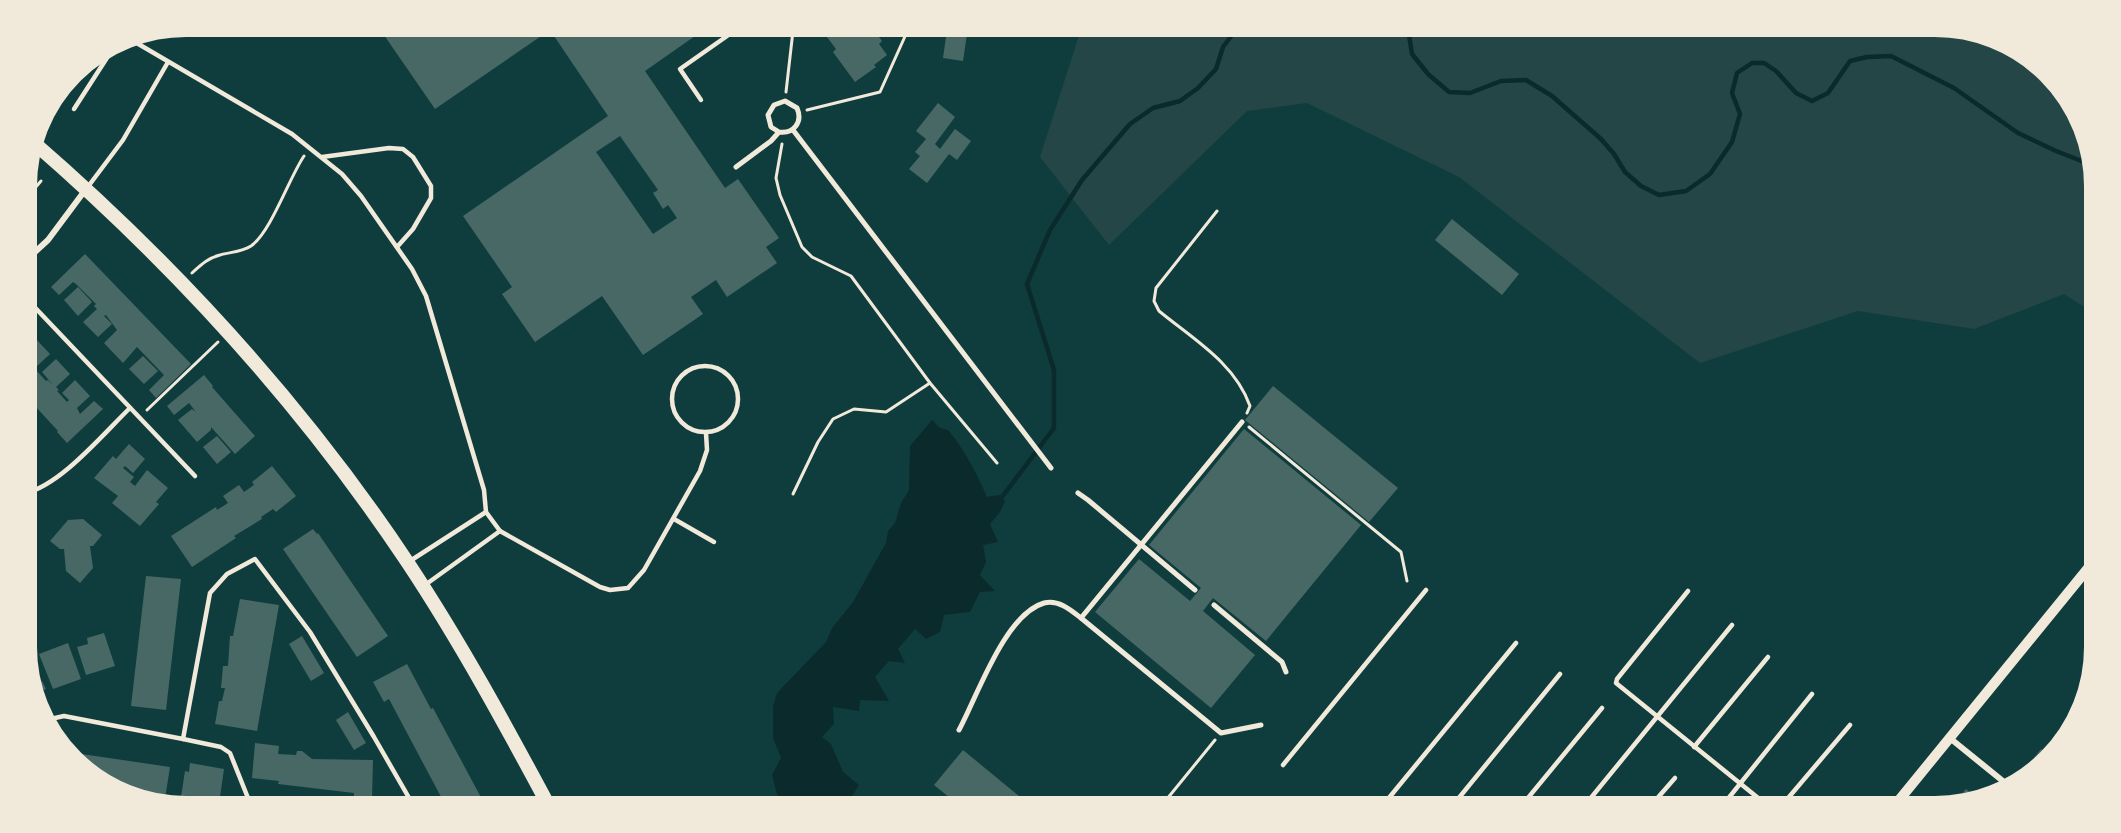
<svg xmlns="http://www.w3.org/2000/svg" width="2121" height="833" font-family="Commissioner,sans-serif">
	<rect width="100%" height="100%" fill="#0f3d3e"/>
	<path fill="#244646" d="M1083 23 1935 22 1988 31 2064 86 2097 165V315L2064 294 1974 329 1858 311 1700 363 1459 177 1307 103 1247 111 1109 245 1040 157Z"/>
	<path fill="#0a2a2b" d="M932 420 940 428 948 430C965 450 976 472 987 497L999 495 1005 501 1000 512 990 524 998 542 983 545 986 562 980 575 995 591 980 592 970 612 944 615 940 632 926 639 915 629 898 649 905 663 889 661 875 677 889 701 860 700 859 711 833 707 834 724 822 737 831 744 843 772 859 785 849 801 852 810H785L777 794 772 775 781 758 773 738V707L777 693 826 642 832 628 853 602 886 543 888 531 895 523 901 503 909 490 910 446Z"/>
	<g fill="none" stroke-linecap="round" stroke-linejoin="round">
		<g stroke="#0a2a2b" stroke-width="4.5">
			<path d="M1407 22 1412 54 1428 74 1449 92 1470 93 1501 81 1526 80 1552 96 1601 139 1614 154 1625 172 1641 186 1659 195 1686 191 1710 174 1732 142 1740 114 1732 93 1737 73 1752 63H1764L1776 71 1796 93 1812 101 1828 93 1850 61 1867 57 1891 56 1954 88 2018 133 2056 151 2097 167"/>
			<path d="M999 501 1054 428V370L1027 284 1050 230 1082 180 1130 124 1153 108 1180 101 1198 88 1216 69 1223 47 1235 31 1245 22"/>
		</g>
	</g>
	<g fill="#486865" fill-rule="evenodd">
		<path d="M375 22H715L645 71 725 188 738 179 779 238 766 247 777 263 727 297 716 280 691 297 703 314 643 355 602 296 535 342 502 294 512 287 463 216 608 116 550 30 435 109ZM620 136 658 190 653 193 663 209 668 205 677 218 653 234 596 152Z"/>
		<path d="M838 22H873L870 25 882 41 879 44 887 55 874 65 876 67 855 82 833 52 836 49 824 33Z"/>
		<path d="M991 22H1013L1011 33 990 30Z"/>
		<path d="M947 30 967 34 963 61 943 58Z"/>
		<path d="M938 103 955 117 935 144 940 149 955 129 971 141 957 160 949 154 927 183 909 169 920 156 915 152 926 139 916 131Z"/>
		<path d="M1452 219 1519 274 1502 295 1435 240Z"/>
		<path d="M85 254 191 364 156 398 149 390 164 375 137 347 123 363 104 343 117 330 106 315 104 316 112 324 98 337 83 322 97 309 94 306 96 304 76 284 73 282 59 295 51 287Z"/>
		<path d="M78 287 92 302 78 316 64 300Z"/>
		<path d="M35 338 50 354 36 367 24 354V348Z"/>
		<path d="M143 356 158 371 144 384 129 369Z"/>
		<path d="M24 357 46 381 48 380 53 385 42 372 56 359 70 374 56 387 59 390 57 391 67 402 69 400 62 393 75 380 90 396 77 408 80 414 94 401 103 409 67 443 57 432 58 431 24 394Z"/>
		<path d="M204 375 213 386 212 387 255 436 235 454 211 427V430L197 442 178 420 192 409 196 412 189 403 174 415 167 406Z"/>
		<path d="M1273 386 1398 488 1369 522 1245 420Z"/>
		<path d="M1244 429 1361 525 1266 641 1213 598 1203 611 1255 655 1211 708 1095 612 1139 559 1190 601 1201 588 1149 545Z"/>
		<path d="M217 436 231 452 217 464 203 447Z"/>
		<path d="M129 444 145 459 133 473 125 466 123 468 134 477 130 482 135 486 147 470 168 488 156 502 159 504 140 526 112 503 118 496 94 478 113 456 116 459Z"/>
		<path d="M272 466 296 496 276 512 273 509 261 517 262 519 234 536 236 538 192 567 171 536 216 507 217 510 228 503 223 496 239 485 244 492 254 485 252 482Z"/>
		<path d="M83 519 102 535 93 546H90L93 568 80 583 66 571 64 549H60L50 541 68 520Z"/>
		<path d="M313 529 317 534 318 533 388 636 357 657 283 549Z"/>
		<path d="M146 576 181 579 166 710 131 706Z"/>
		<path d="M240 599 279 605 257 731 215 724 219 701H222L225 688H221L223 666H228L230 636H233Z"/>
		<path d="M104 633 115 666 86 675 77 647 88 644 87 638Z"/>
		<path d="M302 636 324 673 311 681 289 644Z"/>
		<path d="M2098 639V647L2093 679 2088 675 2092 670 2086 665 2090 659 2088 658 2091 654 2093 656 2097 651 2092 647Z"/>
		<path d="M68 643 81 679 53 689 39 654Z"/>
		<path d="M28 653 41 682 42 681 46 689 33 694 26 678 25 654Z"/>
		<path d="M407 664 431 709 433 708 484 803 470 810H448L389 699 384 702 373 682Z"/>
		<path d="M348 712 366 743 354 750 336 720Z"/>
		<path d="M255 743 279 746 278 754 296 755 297 751H302L312 759 373 760 372 799 354 798V793L278 784 279 781 252 778Z"/>
		<path d="M2049 748 2052 751 2038 771 2034 767 2038 762 2034 758 2041 749 2045 753Z"/>
		<path d="M963 750 1036 810H965L934 785Z"/>
		<path d="M68 752 170 767 164 805 132 800 67 757Z"/>
		<path d="M190 763 224 769 219 804 181 797 185 771 189 772Z"/>
		<path d="M1966 789 1977 798 1950 808Z"/>
		<path d="M183 803 214 809V810H181Z"/>
	</g>
	<g fill="none" stroke-linecap="round" stroke-linejoin="round">
		<g stroke="#f1e9da" stroke-width="3">
			<path d="M786 92 794 22"/>
			<path d="M807 110 880 92 911 23"/>
			<path d="M782 144 776 178 780 195 802 247 812 257 851 276 930 383 997 463"/>
			<path d="M23 202 41 181"/>
			<path d="M1217 211 1156 288 1154 301 1159 311C1193 339 1235 363 1250 406L1247 413"/>
			<path d="M192 273C201 265 208 258 220 255 230 252 242 252 251 246 271 232 289 178 304 156"/>
			<path d="M147 410 218 342"/>
			<path d="M1249 427 1401 552 1407 581"/>
			<path d="M793 494 818 442 833 419 854 409 886 412 930 383"/>
			<path d="M1158 810 1215 740"/>
		</g>
		<g stroke="#f1e9da" stroke-width="4.5">
			<path d="M123 35 292 134 342 174 361 196 412 269 426 296 484 490 486 512 500 531 600 587 610 590 628 588 644 570 700 471 707 450 706 433"/>
			<path d="M701 100 680 69 747 22"/>
			<path d="M74 109 121 36"/>
			<path d="M322 157 389 148 403 149 413 157 431 186V198L413 229 397 247"/>
			<path d="M87 188 123 140 168 62"/>
			<path d="M24 296 195 476"/>
			<circle cx="705" cy="399" r="33"/>
			<path d="M25 493C60 486 103 434 130 408"/>
			<path d="M674 519 714 542"/>
			<path d="M410 561 486 512"/>
			<path d="M425 585 500 531"/>
			<path d="M1688 591 1617 679 1616 683 1773 810"/>
			<path d="M46 720 64 716 183 739 210 593 227 574 255 559 310 632 374 737 416 810"/>
			<path d="M183 739 221 747 230 753 250 803 287 810"/>
			<path d="M1694 747 1768 657"/>
			<path d="M1283 765 1426 590"/>
			<path d="M1379 810 1516 643"/>
			<path d="M1449 810 1560 674"/>
			<path d="M1518 810 1602 708"/>
			<path d="M1581 810 1732 625"/>
			<path d="M1647 810 1675 778"/>
			<path d="M1719 810 1812 694"/>
			<path d="M1778 810 1850 725"/>
		</g>
		<g stroke="#f1e9da" stroke-width="5">
			<path d="M793 130 1051 468"/>
			<path d="M736 167 771 141 779 132C794 134 803 122 797 108L785 101 774 105 768 115 771 127 779 132"/>
			<path d="M1242 422 1081 618 1221 733 1261 725"/>
			<path d="M1078 493 1088 500 1195 590"/>
			<path d="M1214 605 1282 662 1286 672"/>
			<path d="M959 730C977 697 1005 614 1044 603 1058 599 1071 610 1081 618"/>
		</g>
		<g stroke="#f1e9da" stroke-width="6">
			<path d="M23 263 48 240 86 189"/>
			<path d="M2088 569 2098 578"/>
			<path d="M1951 739 2009 786"/>
		</g>
		<path stroke="#f1e9da" stroke-width="10" d="M1891 810 2098 556"/>
		<path stroke="#f1e9da" stroke-width="14" d="M32 141C175 265 303 405 408 563 461 643 506 726 551 810"/>
	</g>
	<path d="M0 0H2121V833H0ZM186 33H1935A153 153 0 0 1 2088 186V647A153 153 0 0 1 1935 800H186A153 153 0 0 1 33 647V186A153 153 0 0 1 186 33Z" fill="#f1e9da" fill-rule="evenodd"/>
	<path fill="none" stroke="#f1e9da" stroke-width="8" d="M186 33H1935A153 153 0 0 1 2088 186V647A153 153 0 0 1 1935 800H186A153 153 0 0 1 33 647V186A153 153 0 0 1 186 33Z"/>
</svg>
